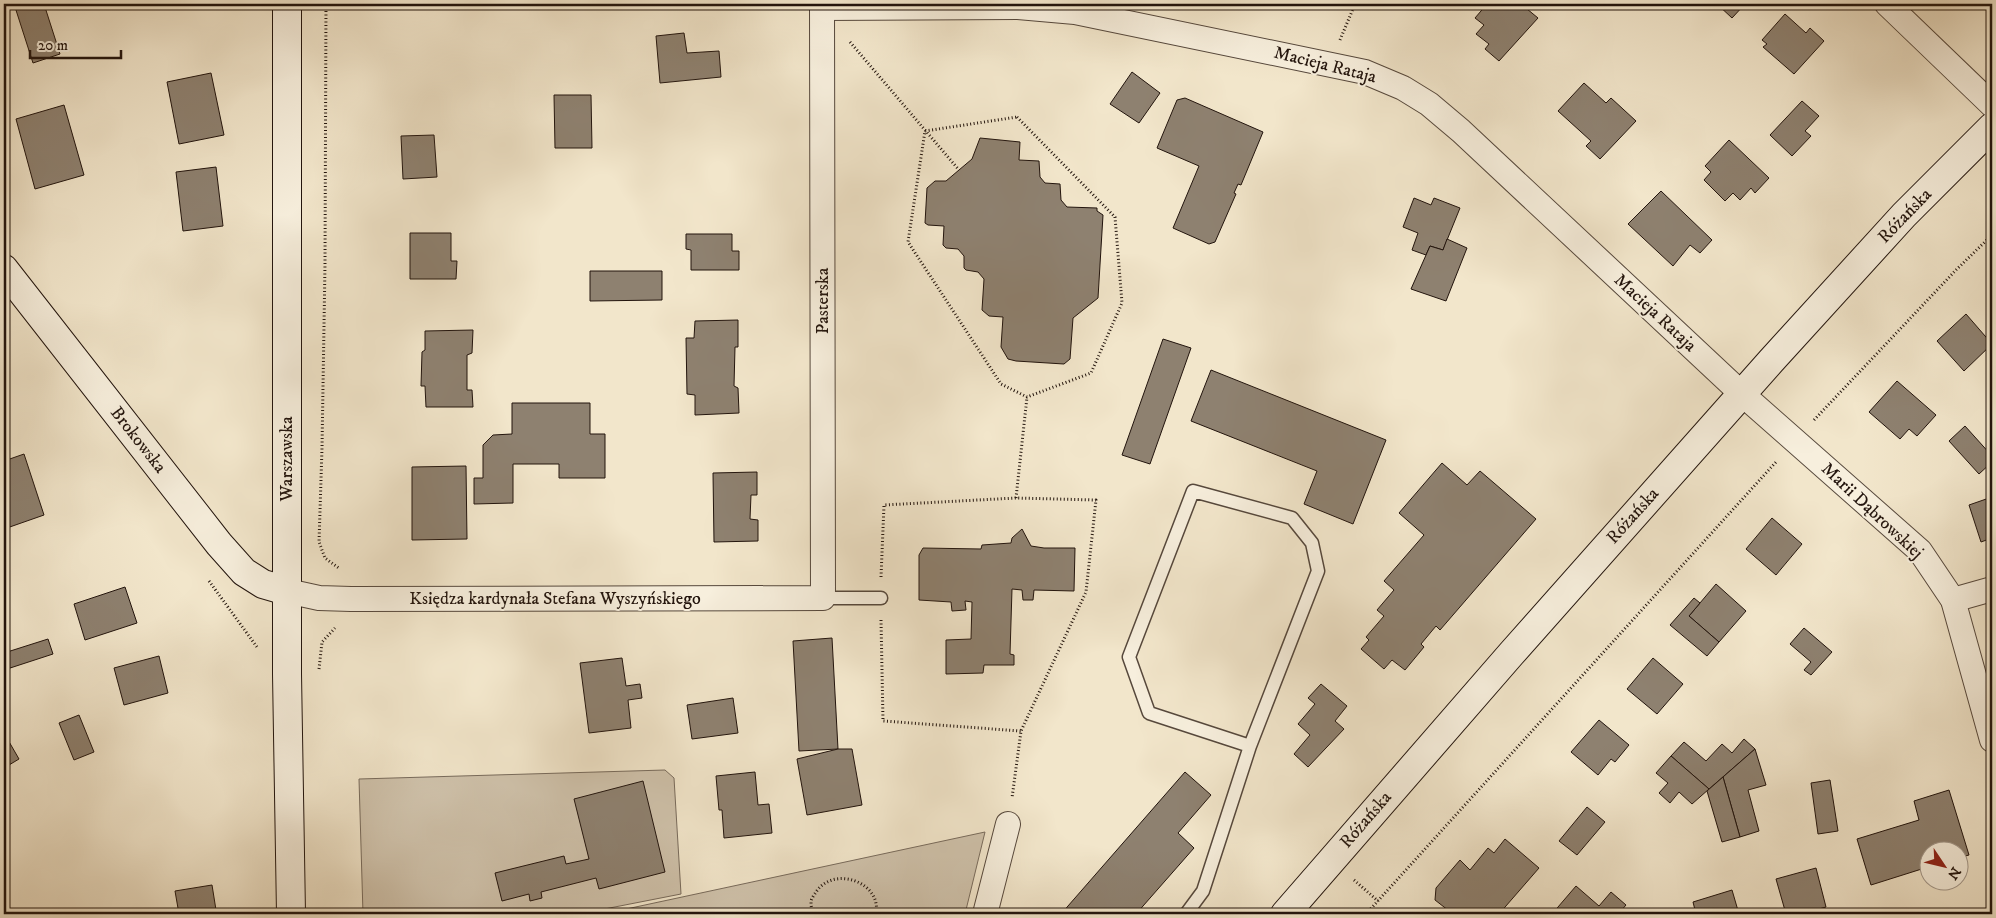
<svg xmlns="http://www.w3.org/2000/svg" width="1996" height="918" font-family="'IM FELL DW Pica',serif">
	<rect width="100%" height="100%" fill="#f2e6cb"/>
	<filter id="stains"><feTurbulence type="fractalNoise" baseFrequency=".004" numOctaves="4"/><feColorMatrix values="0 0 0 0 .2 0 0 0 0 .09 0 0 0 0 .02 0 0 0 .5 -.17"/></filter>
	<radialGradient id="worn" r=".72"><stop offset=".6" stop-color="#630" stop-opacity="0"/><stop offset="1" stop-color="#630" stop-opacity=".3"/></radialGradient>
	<g fill="#cfc2ab" stroke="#786b5c">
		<path d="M665 770 674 778 681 894 579 914H363L359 779Z"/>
		<path d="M985 832 965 914H603Z"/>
	</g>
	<g fill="#8e8170" stroke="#22140d">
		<path d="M24 4H44L60 54 33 63 15 7Z"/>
		<path d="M1487 4H1521L1538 18 1499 61 1485 49 1489 44 1476 34 1484 25 1475 18Z"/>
		<path d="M1717 4H1745L1732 18Z"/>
		<path d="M1785 14 1806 33 1810 28 1824 41 1794 74 1763 47 1767 44 1762 40Z"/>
		<path d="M684 33 687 53 719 51 721 77 660 83 656 36Z"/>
		<path d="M1132 72 1160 93 1139 123 1110 104Z"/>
		<path d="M211 73 224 135 179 144 167 82Z"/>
		<path d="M1584 83 1606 103 1611 98 1636 121 1600 159 1586 146 1591 141 1558 111Z"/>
		<path d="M554 95H591L592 148H555Z"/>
		<path d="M1185 98 1263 132 1241 185 1238 184 1234 193 1236 194 1215 242 1209 244 1173 228 1199 166 1157 148 1177 100Z"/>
		<path d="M1802 101 1819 116 1805 131 1811 136 1792 156 1770 135Z"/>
		<path d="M64 105 84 175 35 189 16 119Z"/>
		<path d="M434 135 437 177 403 179 401 136Z"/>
		<path d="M980 138 1020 142 1019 160 1039 161 1040 177 1045 183 1060 184 1061 200 1067 207 1097 208V211L1103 215 1098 298 1073 318 1070 359 1064 364 1016 361 1008 359 1001 347 1003 317 989 316 982 310 984 279 978 272 966 270 964 268V256L958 249 946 248 943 245 944 226 928 225 925 223 927 188 935 181H946L972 159Z"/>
		<path d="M1729 140 1769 178 1755 193 1751 188 1740 200 1733 193 1725 201 1704 180 1711 172 1705 166Z"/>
		<path d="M216 167 223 226 183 231 176 172Z"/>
		<path d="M1661 191 1712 240 1700 253 1690 245 1673 266 1628 224Z"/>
		<path d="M1414 198 1431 205 1434 198 1460 208 1443 250 1430 246 1426 255 1412 250 1418 233 1403 227Z"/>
		<path d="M410 233H451V261H457L456 279H410Z"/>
		<path d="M686 234H732V251H739V270H691V250L686 249Z"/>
		<path d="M1447 239 1467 248 1446 301 1411 289 1430 246 1443 250Z"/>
		<path d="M590 271H662V300L590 301Z"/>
		<path d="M1966 314 1992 344 1964 371 1937 341Z"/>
		<path d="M738 320V347H735L734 386 738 388 739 413 695 415V395L687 394 686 338H694L695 321Z"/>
		<path d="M473 330 472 353 467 355V390H472L473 407H426L425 386H421L422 352 425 350V331Z"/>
		<path d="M1163 339 1191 348 1150 464 1122 455Z"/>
		<path d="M1211 370 1386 440 1353 524 1304 504 1317 471 1191 421Z"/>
		<path d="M1897 381 1936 415 1917 436 1909 429 1900 439 1869 412Z"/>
		<path d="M512 403H590V434H605V478H559V464H513V503L474 504V478H483V445L493 435 512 434Z"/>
		<path d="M1965 426 1992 456V462L1979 474 1949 441Z"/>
		<path d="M24 454 44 515 4 529V461Z"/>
		<path d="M1442 463 1467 485 1480 471 1536 519 1440 630 1436 626 1421 644 1424 647 1405 670 1392 660 1384 669 1361 649 1369 640 1366 637 1384 616 1377 610 1394 590 1384 581 1424 535 1399 513Z"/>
		<path d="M466 466 467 539 412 540V467Z"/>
		<path d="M757 472V495H751L750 519 758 520V541L714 542 713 473Z"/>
		<path d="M1992 497V538L1981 542 1969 505Z"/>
		<path d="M1772 518 1802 544 1776 575 1746 549Z"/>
		<path d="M1022 529 1031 546 1044 548H1075L1074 591 1034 590 1033 600H1023L1022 590 1012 589 1010 654 1014 655V665H984L983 673 946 674V640L971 639 972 602 965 601 966 610 952 611 951 602 919 600V555L923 548 981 549 982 545 1011 543 1012 538Z"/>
		<path d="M1716 584 1746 611 1719 642 1689 616Z"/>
		<path d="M125 587 137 623 85 640 74 604Z"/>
		<path d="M1694 598 1700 603 1689 616 1719 642 1707 656 1670 625Z"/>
		<path d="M1804 628 1832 652 1811 675 1804 670 1811 662 1790 644Z"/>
		<path d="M832 638 838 749 799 751 793 641Z"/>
		<path d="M48 639 53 654 4 670V653Z"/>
		<path d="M159 656 168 693 124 705 114 668Z"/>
		<path d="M622 658 626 686 640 684 642 698 628 700 631 728 589 733 580 663Z"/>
		<path d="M1653 658 1683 684 1657 714 1627 689Z"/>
		<path d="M1321 684 1347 706 1335 721 1344 729 1308 767 1294 754 1310 735 1298 724 1315 704 1308 698Z"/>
		<path d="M733 698 738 733 692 739 687 705Z"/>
		<path d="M79 715 94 752 74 760 59 723Z"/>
		<path d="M1599 720 1629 745 1615 762 1611 759 1598 775 1571 752Z"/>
		<path d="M4 733 19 759 4 768Z"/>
		<path d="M1744 739 1755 749 1709 789 1671 756 1684 742 1706 761 1722 744 1732 753Z"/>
		<path d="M838 749H852L862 805 807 815 797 759Z"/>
		<path d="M1755 749 1766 785 1748 790 1759 831 1740 837 1723 777Z"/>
		<path d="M1671 756 1709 789 1692 804 1679 792 1670 803 1659 793 1668 783 1656 773Z"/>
		<path d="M755 772 758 805 769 804 772 833 724 838 722 810H719L716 776Z"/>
		<path d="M1185 772 1211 795 1178 833 1194 848 1136 914H1061Z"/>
		<path d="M1723 777 1740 837 1722 842 1707 791Z"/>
		<path d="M1830 780 1838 831 1818 834 1811 783Z"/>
		<path d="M643 781 665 872 599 889 596 878 541 892 542 898 530 901 529 894 502 901 495 873 564 856 566 864 589 859 574 799Z"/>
		<path d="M1949 790 1969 855 1958 858V850H1928V867L1871 885 1857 839 1919 820 1914 801Z"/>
		<path d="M1587 807 1605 822 1577 855 1559 841Z"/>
		<path d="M1505 839 1539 868 1499 914H1453L1435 900 1436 888 1460 860 1470 870 1488 848 1494 853Z"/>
		<path d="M1816 868 1826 907 1801 914H1786L1776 879Z"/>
		<path d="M212 885 216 910 224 909 225 914H179L175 891Z"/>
		<path d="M1576 886 1599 906 1611 892 1626 905 1620 912 1623 914H1552Z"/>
		<path d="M1732 890 1739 914H1696L1693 902Z"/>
	</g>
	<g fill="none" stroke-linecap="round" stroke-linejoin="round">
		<g stroke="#56483c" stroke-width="15">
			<g id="lane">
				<path d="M823 598H881"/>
				<path d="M1186 914 1203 891 1250 746 1318 571 1312 543 1292 518 1193 491 1129 657 1149 713 1250 746"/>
			</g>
		</g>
		<g stroke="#56483c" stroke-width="26">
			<g id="street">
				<path d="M1887 4 1992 105"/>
				<path d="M822 8 1018 7 1075 12 1365 72 1403 88 1429 104 1461 131 1742 394 1920 551 1953 600 1992 740"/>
				<path d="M287 591 319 598 351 599 823 598 822 4"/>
				<path d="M1953 600 1992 589"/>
				<path d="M985 914 1008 824"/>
			</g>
		</g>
		<g stroke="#22140d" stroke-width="30">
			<g id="secondary">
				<path d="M287 4V674L291 914"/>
				<path d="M4 269 219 544 244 572 263 584 287 591"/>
				<path d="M1285 914 1511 654 1771 361 1904 215 1992 127"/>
			</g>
		</g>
		<g stroke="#22140d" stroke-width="3" stroke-dasharray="1 2.5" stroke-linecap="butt">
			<path d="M326 4 325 264 322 448 319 542 325 558 340 569"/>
			<path d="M1340 40 1355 4"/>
			<path d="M850 42 959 170"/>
			<path d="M1017 117 1115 217 1122 303 1091 373 1027 397 1001 384 908 242 925 131Z"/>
			<path d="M1814 420 1956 270 1992 235"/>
			<path d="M1016 498 1027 397"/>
			<path d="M881 577 884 505 1016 498 1096 500 1086 592 1021 731 1012 798"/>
			<path d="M209 581 257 647"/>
			<path d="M881 620 883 721 1021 731"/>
			<path d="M319 669 322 642 335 628"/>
			<path d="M1354 880 1378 901"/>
			<path d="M812 914C812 911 811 906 811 902 811 899 814 895 816 892 834 865 882 882 876 914"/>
			<path d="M1366 914 1776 462"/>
		</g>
		<use href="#lane" stroke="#f7efdd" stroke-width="12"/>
		<use href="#street" stroke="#f7efdd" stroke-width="24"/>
		<use href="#secondary" stroke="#f7efdd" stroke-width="28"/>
	</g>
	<g text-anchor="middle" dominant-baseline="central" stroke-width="4" stroke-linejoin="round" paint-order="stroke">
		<g font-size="18" fill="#22140d" stroke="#f7efdd">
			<text transform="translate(1325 65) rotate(14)">Macieja Rataja</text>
			<text transform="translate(1905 216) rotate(-46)">Różańska</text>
			<text transform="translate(823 301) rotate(-90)">Pasterska</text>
			<text transform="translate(1655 313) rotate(43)">Macieja Rataja</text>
			<text transform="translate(138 440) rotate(52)">Brokowska</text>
			<text transform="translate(287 459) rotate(-90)">Warszawska</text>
			<text transform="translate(1872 511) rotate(43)">Marii Dąbrowskiej</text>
			<text transform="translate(1633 516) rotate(-48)">Różańska</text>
			<text x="555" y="599">Księdza kardynała Stefana Wyszyńskiego</text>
			<text transform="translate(1366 820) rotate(-49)">Różańska</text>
		</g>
	</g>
	<rect width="1996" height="918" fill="none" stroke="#f2e6cb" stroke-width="20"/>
	<rect x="5" y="5" width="1986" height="908" fill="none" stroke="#22140d" stroke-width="2.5"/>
	<rect x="10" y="10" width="1976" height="898" fill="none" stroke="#22140d"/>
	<g transform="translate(1944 866) rotate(125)"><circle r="24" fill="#f7efdd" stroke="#a2978a"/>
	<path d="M0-4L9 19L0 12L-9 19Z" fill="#8f2418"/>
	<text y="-8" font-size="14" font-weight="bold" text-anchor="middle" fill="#22140d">N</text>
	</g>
	<path d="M30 50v8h91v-8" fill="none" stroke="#22140d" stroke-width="2.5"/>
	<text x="38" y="50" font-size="15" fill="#22140d" stroke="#f7efdd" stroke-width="4" paint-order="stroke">20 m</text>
	<rect width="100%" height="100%" filter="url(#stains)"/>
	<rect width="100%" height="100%" fill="url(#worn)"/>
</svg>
